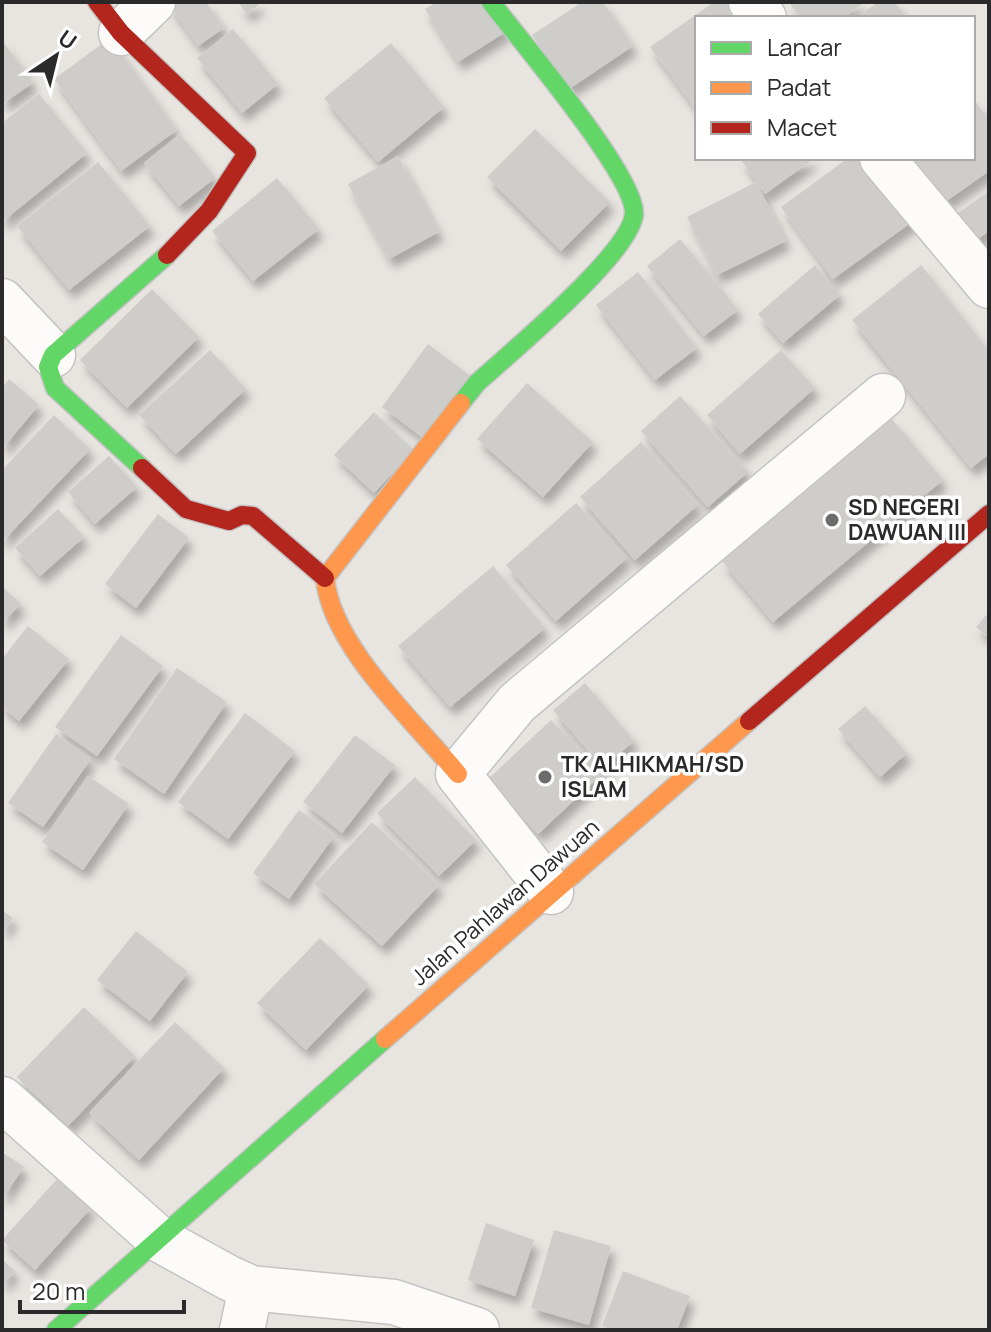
<svg xmlns="http://www.w3.org/2000/svg" width="991" height="1332" font-family="Manrope,sans-serif">
	<defs>
		<filter id="shadow"><feDropShadow dx="5" dy="9" stdDeviation="4" flood-color="#0004"/></filter>
	</defs>
	<rect width="100%" height="100%" fill="#e8e5e1"/>
	<g fill="#cfcdca" filter="url(#shadow)">
		<path d="M167 2H206L224 28 198 46Z"/>
		<path d="M238 2H262L247 14Z"/>
		<path d="M437 2H488L507 31 458 62 425 9Z"/>
		<path d="M582 2H603L633 46 569 89 532 35Z"/>
		<path d="M714 2H734L746 18H697V111L650 47Z"/>
		<path d="M789 2H865L843 18H800Z"/>
		<path d="M878 2H895L907 18H856Z"/>
		<path d="M233 29 278 84 242 113 197 58Z"/>
		<path d="M110 38 177 130 121 171 54 79Z"/>
		<path d="M2 40 33 83 2 104Z"/>
		<path d="M391 43 444 107 378 162 324 98Z"/>
		<path d="M39 94 87 153 2 222V123Z"/>
		<path d="M973 98 989 120V171L945 202 913 158H973Z"/>
		<path d="M535 129 610 202 561 251 487 177Z"/>
		<path d="M180 134 215 178 179 206 144 163Z"/>
		<path d="M398 156 439 232 389 259 348 184Z"/>
		<path d="M740 158H815L765 194Z"/>
		<path d="M848 158H873L916 219 833 279 781 207Z"/>
		<path d="M98 162 150 226 69 290 17 226Z"/>
		<path d="M277 178 319 229 253 281 212 231Z"/>
		<path d="M756 182 786 241 717 275 687 217Z"/>
		<path d="M989 191V231L967 247 947 221Z"/>
		<path d="M680 239 738 310 704 336 647 266Z"/>
		<path d="M815 265 840 295 783 343 758 314Z"/>
		<path d="M921 265 989 351V454L971 468 852 320Z"/>
		<path d="M638 272 697 348 655 380 596 305Z"/>
		<path d="M152 289 199 337 127 408 80 360Z"/>
		<path d="M428 344 473 378 427 441 382 407Z"/>
		<path d="M210 350 246 389 176 454 139 415Z"/>
		<path d="M781 350 815 388 740 454 707 415Z"/>
		<path d="M9 379 39 405 2 449V388Z"/>
		<path d="M527 383 593 442 543 497 477 439Z"/>
		<path d="M680 396 748 472 708 507 641 431Z"/>
		<path d="M374 412 414 450 374 493 334 455Z"/>
		<path d="M54 415 90 449 2 542V470Z"/>
		<path d="M892 419 943 480 773 622 722 561Z"/>
		<path d="M641 442 698 505 635 560 580 497Z"/>
		<path d="M109 456 137 487 95 524 68 492Z"/>
		<path d="M576 503 627 558 556 621 506 565Z"/>
		<path d="M58 509 84 537 40 576 15 548Z"/>
		<path d="M158 514 189 538 136 608 105 584Z"/>
		<path d="M493 566 545 628 450 707 398 646Z"/>
		<path d="M2 586 21 604 2 623Z"/>
		<path d="M989 612V638L976 627Z"/>
		<path d="M28 626 69 659 19 721 2 707V659Z"/>
		<path d="M121 635 163 666 97 756 55 727Z"/>
		<path d="M177 668 227 702 164 794 114 759Z"/>
		<path d="M585 683 634 741 603 768 553 710Z"/>
		<path d="M865 706 907 753 880 777 838 729Z"/>
		<path d="M245 713 295 751 228 839 178 802Z"/>
		<path d="M551 720 602 774 538 834 488 779Z"/>
		<path d="M56 734 91 759 43 827 8 803Z"/>
		<path d="M355 735 395 765 342 833 303 802Z"/>
		<path d="M88 776 129 804 83 870 42 842Z"/>
		<path d="M415 777 476 840 439 876 377 813Z"/>
		<path d="M299 810 334 836 289 899 253 873Z"/>
		<path d="M372 822 439 885 382 946 314 884Z"/>
		<path d="M2 910 13 918 2 933Z"/>
		<path d="M136 931 188 972 150 1021 97 980Z"/>
		<path d="M320 938 369 985 306 1050 257 1003Z"/>
		<path d="M84 1007 135 1056 68 1126 17 1077Z"/>
		<path d="M175 1022 224 1068 139 1160 89 1113Z"/>
		<path d="M2 1152 24 1167 2 1199Z"/>
		<path d="M58 1178 91 1208 35 1270 2 1240Z"/>
		<path d="M486 1223 534 1240 515 1296 468 1280Z"/>
		<path d="M554 1230 611 1246 589 1325 531 1308Z"/>
		<path d="M2 1259 15 1271 2 1285Z"/>
		<path d="M623 1271 690 1296 677 1330H614L602 1326Z"/>
	</g>
	<g fill="none" stroke-linecap="round" stroke-linejoin="round">
		<g stroke="#c4c4c3" stroke-width="47">
			<g id="street">
				<path d="M751 2 764 18"/>
				<path d="M121 33 153 2"/>
				<path d="M882 158 989 286"/>
				<path d="M2 301 53 355"/>
				<path d="M551 892 458 774 517 703 883 396"/>
				<path d="M2 1099 160 1240 229 1278 251 1288 394 1302 477 1330"/>
				<path d="M242 1330 251 1288"/>
			</g>
		</g>
		<g stroke="#c4c4c3" stroke-width="21">
			<g id="fast">
				<path d="M461 403 477 383C510 353 631 253 634 214 637 177 518 38 491 2"/>
				<path d="M142 468 55 388 48 367 53 355 167 255"/>
				<path d="M56 1330 385 1039"/>
			</g>
		</g>
		<g stroke="#c4c4c3" stroke-width="21">
			<g id="slow">
				<path d="M458 774C415 722 331 646 325 578L461 403"/>
				<path d="M385 1039 749 721"/>
			</g>
		</g>
		<g stroke="#c4c4c3" stroke-width="21">
			<g id="jam">
				<path d="M97 2 121 33 247 153 209 211 167 255"/>
				<path d="M142 468 186 509 229 521 242 515 253 516 325 578"/>
				<path d="M749 721 989 514"/>
			</g>
		</g>
		<use href="#street" stroke="#fcfbfa" stroke-width="44"/>
		<use href="#fast" stroke="#63d668" stroke-width="18"/>
		<use href="#slow" stroke="#ff974d" stroke-width="18"/>
		<use href="#jam" stroke="#b3261e" stroke-width="18"/>
	</g>
	<g fill="#6c6b6a" stroke="#fff" stroke-width="3">
		<circle cx="832" cy="520" r="8"/>
		<circle cx="545" cy="777" r="8"/>
	</g>
	<g text-anchor="middle" dominant-baseline="central" stroke-width="7" stroke-linejoin="round" paint-order="stroke">
		<g font-size="22" font-weight="bold" fill="#2a2a2a" stroke="#fff" text-anchor="start">
			<text x="848" y="507">SD NEGERI<tspan x="848" dy="25">DAWUAN III</tspan></text>
			<text x="561" y="764">TK ALHIKMAH/SD<tspan x="561" dy="25">ISLAM</tspan></text>
		</g>
		<g font-size="22" fill="#2a2a2a" stroke="#fff">
			<text transform="translate(505 902) rotate(-41)">Jalan Pahlawan Dawuan</text>
		</g>
	</g>
	<rect width="991" height="1332" fill="none" stroke="#2a2a2a" stroke-width="8"/>
	<rect x="695" y="16" width="280" height="144" fill="#ffffff" stroke="#aaaaaa" stroke-width="2"/>
	<rect x="711" y="42" width="40" height="12" fill="#63d668" stroke="#aaaaaa" stroke-width="2"/>
	<text x="767" y="56" font-size="24" fill="#2a2a2a">Lancar</text>
	<rect x="711" y="82" width="40" height="12" fill="#ff974d" stroke="#aaaaaa" stroke-width="2"/>
	<text x="767" y="96" font-size="24" fill="#2a2a2a">Padat</text>
	<rect x="711" y="122" width="40" height="12" fill="#b3261e" stroke="#aaaaaa" stroke-width="2"/>
	<text x="767" y="136" font-size="24" fill="#2a2a2a">Macet</text>
	<g transform="translate(56 56) rotate(35)" stroke="#ffffff" stroke-width="6" paint-order="stroke">
	<path d="M0-6L14 30L0 20L-14 30Z" fill="#2a2a2a"/>
	<text y="-12" font-size="22" font-weight="bold" text-anchor="middle" fill="#2a2a2a">U</text>
	</g>
	<path d="M20 1300v12h164v-12" fill="none" stroke="#2a2a2a" stroke-width="4"/>
	<text x="32" y="1300" font-size="24" fill="#2a2a2a" stroke="#ffffff" stroke-width="6" paint-order="stroke">20 m</text>
</svg>
